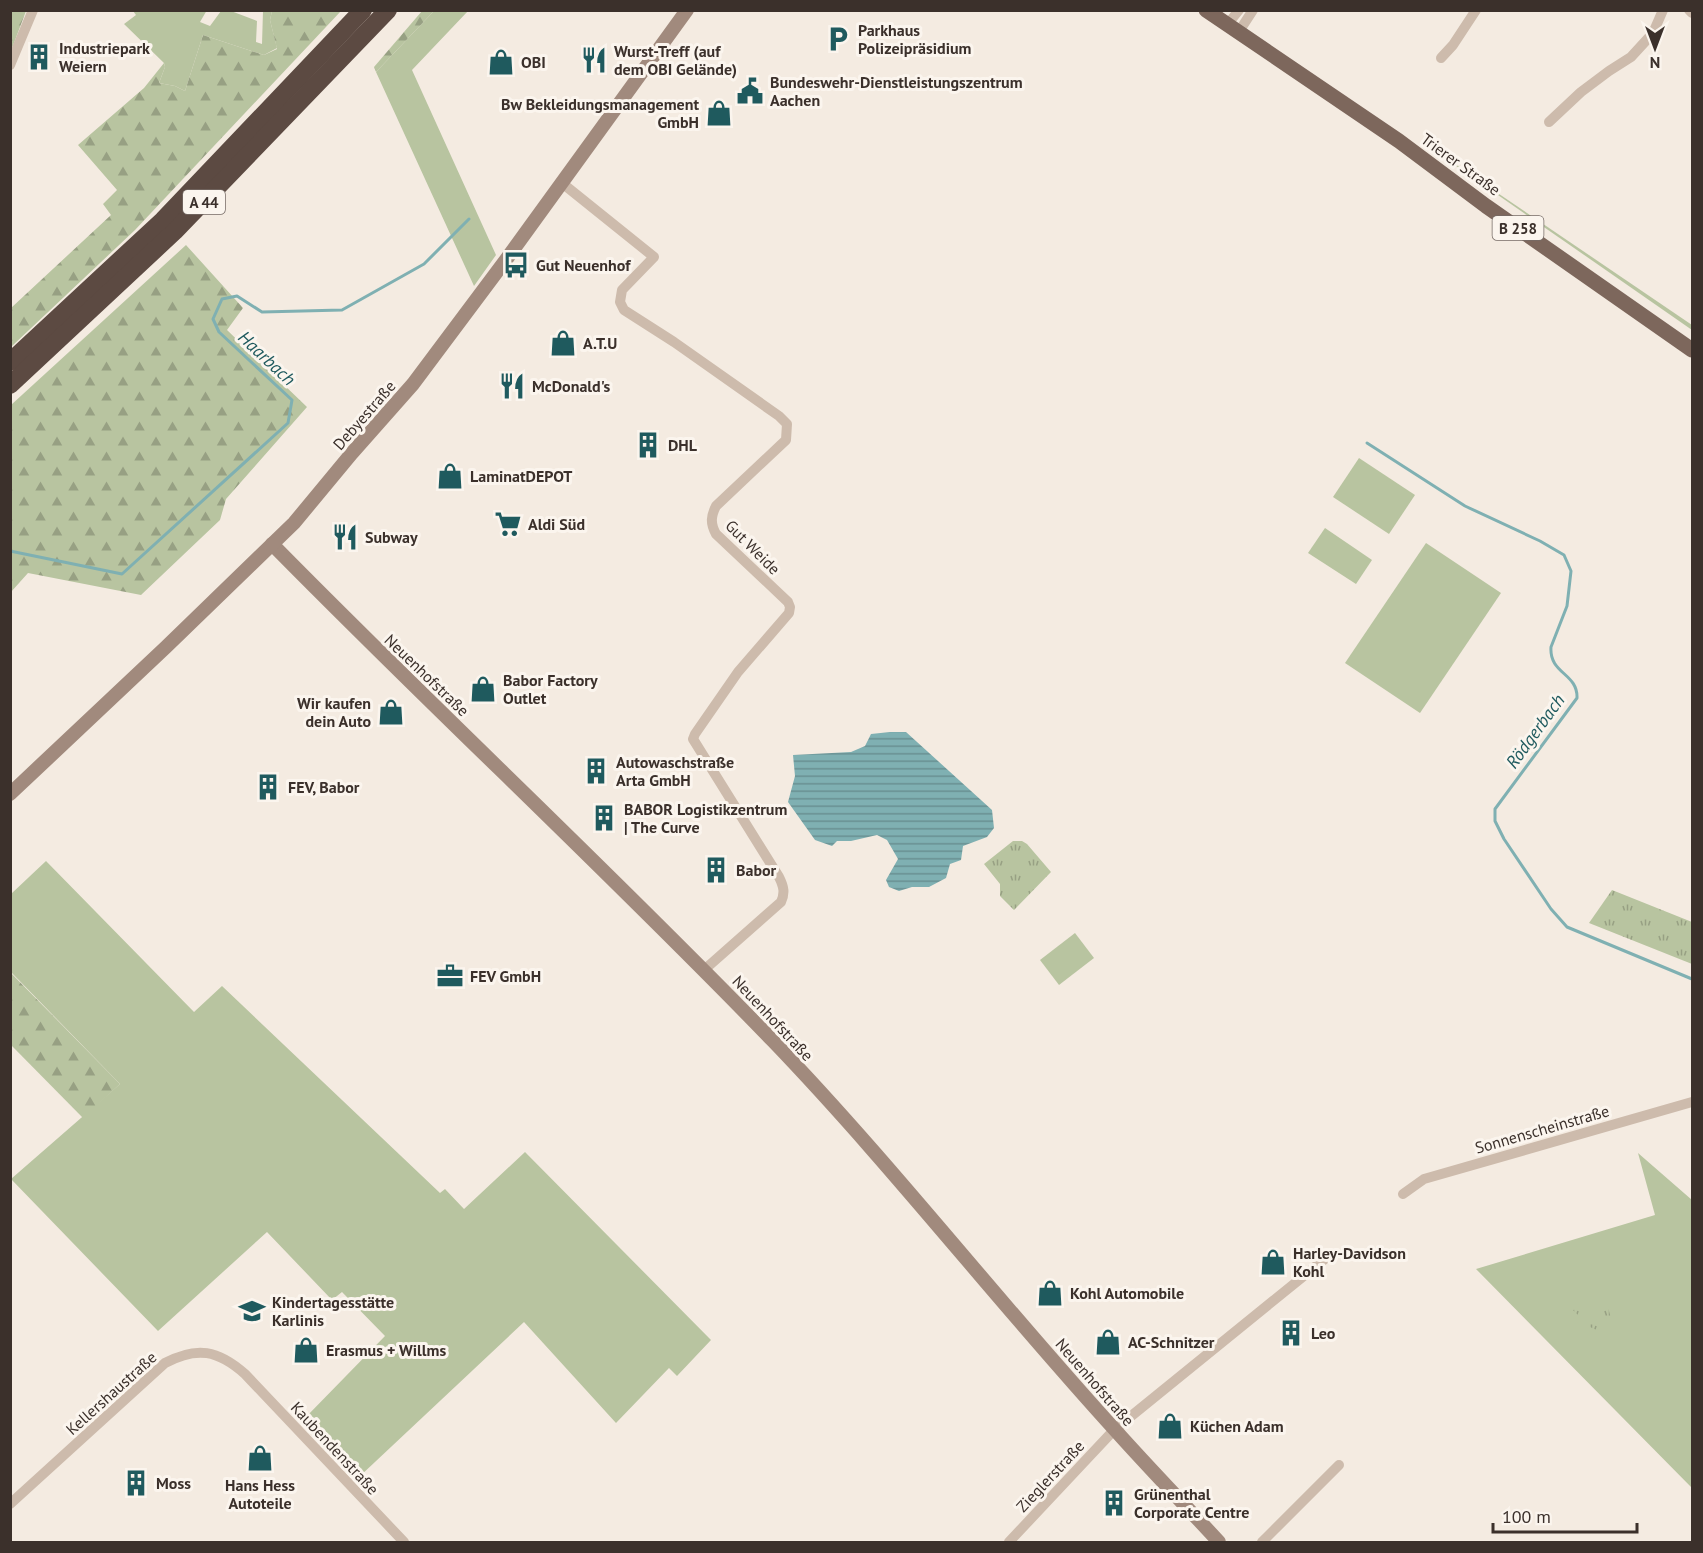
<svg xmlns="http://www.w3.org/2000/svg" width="1703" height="1553" font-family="'PT Sans',sans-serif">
	<defs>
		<pattern id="forest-firs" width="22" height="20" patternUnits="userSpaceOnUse" patternTransform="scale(1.5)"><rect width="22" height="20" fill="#b8c4a0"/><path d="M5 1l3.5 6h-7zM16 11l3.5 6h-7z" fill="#97a083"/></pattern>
		<pattern id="park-tufts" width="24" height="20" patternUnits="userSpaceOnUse" patternTransform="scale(1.5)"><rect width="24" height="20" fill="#b8c4a0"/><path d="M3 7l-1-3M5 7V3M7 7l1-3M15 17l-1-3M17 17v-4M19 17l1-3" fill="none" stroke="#97a083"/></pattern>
		<pattern id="water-rules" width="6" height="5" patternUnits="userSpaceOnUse" patternTransform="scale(1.5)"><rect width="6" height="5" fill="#7fb0b2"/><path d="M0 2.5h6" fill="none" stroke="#699091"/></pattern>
	</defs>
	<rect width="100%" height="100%" fill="#f4ebe1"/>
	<g fill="#b8c4a0">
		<path d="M207 10 200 22 210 26 221 11H231L257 21 256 42 262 44 263 11H272L270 20 277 48 264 55 203 35 185 91 175 86 159 83 165 67 164 63 124 24 136 15 133 11Z"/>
		<path d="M434 11H468L412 70 496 255 474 286 376 72Z"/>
		<path d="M1449 160 1692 325V330L1449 161Z"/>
		<path d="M1359 458 1415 495 1389 534 1333 497Z"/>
		<path d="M1325 528 1372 560 1356 584 1308 553Z"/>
		<path d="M1426 543 1501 593 1420 713 1345 663Z"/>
		<path d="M46 861 194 1012 222 986 440 1193 445 1189 464 1209 525 1152 711 1340 677 1376 669 1368 616 1423 524 1322 359 1477 305 1418 385 1336 342 1292 332 1300 267 1232 158 1331 11 1179 120 1084 11 972V894Z"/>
		<path d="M1075 933 1094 958 1059 985 1040 960Z"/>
		<path d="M1638 1153 1692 1200V1488L1476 1269 1655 1215Z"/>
	</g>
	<g fill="url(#forest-firs)">
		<path d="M11 11H26L11 51Z"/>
		<path d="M272 11H341L135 230 11 347V308L111 215 103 204 117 190 78 145 144 88 164 63 165 67 159 83 175 86 185 91 203 35 264 55 277 49 270 20Z"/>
		<path d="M422 11H434L376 72 374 67Z"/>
		<path d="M186 245 243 308 227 330 307 407 226 499 220 520 141 595 28 573 11 592V405Z"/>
		<path d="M10 972 120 1084 83 1118 11 1045Z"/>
	</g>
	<g fill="url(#park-tufts)">
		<path d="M1013 841H1022L1027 844 1051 872 1014 910 1000 896V884L984 864Z"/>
		<path d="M1612 890 1692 922V964L1589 923Z"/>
		<path d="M1606 1300 1613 1326 1599 1331 1590 1327 1573 1310Z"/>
	</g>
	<path fill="url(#water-rules)" d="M890 732H906L992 810 994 828 987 837 963 846 961 860 950 864 946 878 929 887H912L899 891 889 887 886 880 898 859 887 840 877 835 851 841H837L832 846 815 840 788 802 795 776 793 755 851 752 865 746 871 734Z"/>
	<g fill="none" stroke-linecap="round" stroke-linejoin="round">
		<g stroke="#7fb0b2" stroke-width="3">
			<path d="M1367 443 1465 506 1540 541 1564 555 1571 571 1567 606 1551 647C1549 674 1578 673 1577 698L1495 809V821L1504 839 1551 909 1567 927 1692 979"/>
			<path d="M10 551 122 574 288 423 292 400 219 332 213 319 222 299 237 296 262 312 342 310 424 264 469 219"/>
		</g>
		<g stroke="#cdbbac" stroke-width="10">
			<path d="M1689 10 1692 13"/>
			<path d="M1227 25 1239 10"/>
			<path d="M1238 33 1253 10"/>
			<path d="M1441 58 1453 45 1476 10"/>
			<path d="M10 65 33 10"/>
			<path d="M1549 122 1581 92 1609 71 1631 57 1653 33 1663 10"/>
			<path d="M562 183 654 257 622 290 620 302 624 310 674 342 779 416 787 424 786 440 716 506C711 516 710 523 716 534L788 602 790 607 789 613 738 672 695 734 693 739 779 877C784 887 785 893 781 902L704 970"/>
			<path d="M1403 1194 1424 1179 1692 1102"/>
			<path d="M10 1504 165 1363C197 1346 218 1350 245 1374L404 1542"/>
			<path d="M1009 1542 1114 1430 1326 1258"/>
			<path d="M1262 1542 1339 1465"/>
		</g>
		<g stroke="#a18a7d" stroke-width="14">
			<path d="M272 544C437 712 610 872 773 1041 893 1166 999 1303 1116 1431 1150 1469 1185 1505 1219 1542"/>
			<path d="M10 794 166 647 294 523 352 453 413 384 508 257 687 10"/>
		</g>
		<path stroke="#7d675c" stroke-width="15" d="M1206 10 1399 141 1486 206 1692 350"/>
		<g stroke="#5c4a42" stroke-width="18">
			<path d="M10 362 163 220 363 10"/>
			<path d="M10 385 175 231 388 10"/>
		</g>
	</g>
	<defs>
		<g id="parking-bare" transform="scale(2.07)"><path d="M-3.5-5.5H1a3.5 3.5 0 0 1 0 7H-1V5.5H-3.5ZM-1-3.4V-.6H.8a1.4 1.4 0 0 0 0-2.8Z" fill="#1f5a5e" stroke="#fbf5ee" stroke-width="2.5" paint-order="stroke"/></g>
		<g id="building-bare" transform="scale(2.07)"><path d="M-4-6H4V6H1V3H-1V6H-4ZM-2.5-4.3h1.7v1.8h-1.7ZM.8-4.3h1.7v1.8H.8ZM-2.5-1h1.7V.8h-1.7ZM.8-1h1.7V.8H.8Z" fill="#1f5a5e" stroke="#fbf5ee" stroke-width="2.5" paint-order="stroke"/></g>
		<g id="restaurant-bare" transform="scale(2.07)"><path d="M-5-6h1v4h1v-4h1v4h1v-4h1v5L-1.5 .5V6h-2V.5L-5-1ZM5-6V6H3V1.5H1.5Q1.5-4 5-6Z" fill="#1f5a5e" stroke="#fbf5ee" stroke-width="2.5" paint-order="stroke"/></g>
		<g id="shop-bare" transform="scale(2.07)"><path d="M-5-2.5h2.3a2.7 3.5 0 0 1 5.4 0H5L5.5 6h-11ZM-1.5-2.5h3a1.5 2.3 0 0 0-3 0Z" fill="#1f5a5e" stroke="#fbf5ee" stroke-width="2.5" paint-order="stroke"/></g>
		<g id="civic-bare" transform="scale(2.07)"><path d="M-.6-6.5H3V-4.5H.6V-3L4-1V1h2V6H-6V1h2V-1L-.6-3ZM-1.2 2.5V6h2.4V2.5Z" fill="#1f5a5e" stroke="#fbf5ee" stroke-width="2.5" paint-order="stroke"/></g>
		<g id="bus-bare" transform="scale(2.07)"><path d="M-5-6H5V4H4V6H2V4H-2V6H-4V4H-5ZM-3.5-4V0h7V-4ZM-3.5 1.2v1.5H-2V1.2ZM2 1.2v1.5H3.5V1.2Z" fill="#1f5a5e" stroke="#fbf5ee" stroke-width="2.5" paint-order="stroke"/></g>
		<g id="supermarket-bare" transform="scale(2.07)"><path d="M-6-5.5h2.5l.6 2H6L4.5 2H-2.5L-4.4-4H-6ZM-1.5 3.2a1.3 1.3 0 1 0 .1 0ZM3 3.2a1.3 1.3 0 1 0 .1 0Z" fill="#1f5a5e" stroke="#fbf5ee" stroke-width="2.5" paint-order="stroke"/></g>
		<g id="office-bare" transform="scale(2.07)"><path d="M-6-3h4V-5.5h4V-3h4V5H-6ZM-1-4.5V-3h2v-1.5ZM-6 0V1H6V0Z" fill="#1f5a5e" stroke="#fbf5ee" stroke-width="2.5" paint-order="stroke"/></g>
		<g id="school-bare" transform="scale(2.07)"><path d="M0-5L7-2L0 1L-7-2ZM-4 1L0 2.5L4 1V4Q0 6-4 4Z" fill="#1f5a5e" stroke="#fbf5ee" stroke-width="2.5" paint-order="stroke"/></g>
	</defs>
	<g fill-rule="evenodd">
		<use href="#parking-bare" x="838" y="39"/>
		<use href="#building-bare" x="39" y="57"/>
		<use href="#restaurant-bare" x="594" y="60"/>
		<use href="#shop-bare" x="501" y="62"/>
		<use href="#civic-bare" x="750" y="91"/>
		<use href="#shop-bare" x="719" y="113"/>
		<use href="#bus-bare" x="516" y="265"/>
		<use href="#shop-bare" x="563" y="343"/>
		<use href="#restaurant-bare" x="512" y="386"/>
		<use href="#building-bare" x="648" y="445"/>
		<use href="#shop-bare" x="450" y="476"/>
		<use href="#supermarket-bare" x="508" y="524"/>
		<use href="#restaurant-bare" x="345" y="537"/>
		<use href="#shop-bare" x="483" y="689"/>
		<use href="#shop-bare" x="391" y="712"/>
		<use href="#building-bare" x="596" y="771"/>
		<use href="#building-bare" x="268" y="787"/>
		<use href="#building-bare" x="604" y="818"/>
		<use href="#building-bare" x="716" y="870"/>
		<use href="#office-bare" x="450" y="976"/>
		<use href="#shop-bare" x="1273" y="1262"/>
		<use href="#shop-bare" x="1050" y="1293"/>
		<use href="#school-bare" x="252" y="1311"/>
		<use href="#building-bare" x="1291" y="1333"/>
		<use href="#shop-bare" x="1108" y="1342"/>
		<use href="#shop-bare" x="306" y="1350"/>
		<use href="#shop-bare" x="1170" y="1426"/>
		<use href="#shop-bare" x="260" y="1458"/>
		<use href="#building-bare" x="136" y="1483"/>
		<use href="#building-bare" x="1114" y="1503"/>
	</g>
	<g text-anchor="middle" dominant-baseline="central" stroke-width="6" stroke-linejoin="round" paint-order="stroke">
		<g fill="#fbf5ee" stroke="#756b66" stroke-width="1.5">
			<rect x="183" y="190" width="42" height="24" rx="4.5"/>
			<rect x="1492.5" y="216" width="51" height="24" rx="4.5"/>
		</g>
		<g font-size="15" font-weight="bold" fill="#3b302b">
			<text x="204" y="202">A 44</text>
			<text x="1518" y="228">B 258</text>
		</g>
		<g font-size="16" font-weight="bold" fill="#3b302b" stroke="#fbf5ee" text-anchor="start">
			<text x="858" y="30">Parkhaus<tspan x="858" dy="18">Polizeipräsidium</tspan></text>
			<text x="59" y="48">Industriepark<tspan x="59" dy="18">Weiern</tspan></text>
			<text x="614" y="51">Wurst-Treff (auf<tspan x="614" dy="18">dem OBI Gelände)</tspan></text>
			<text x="521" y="62">OBI</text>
			<text x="770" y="82">Bundeswehr-Dienstleistungszentrum<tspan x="770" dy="18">Aachen</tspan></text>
			<text x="699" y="104" text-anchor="end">Bw Bekleidungsmanagement<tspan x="699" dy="18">GmbH</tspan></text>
			<text x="536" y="265">Gut Neuenhof</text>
			<text x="583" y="343">A.T.U</text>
			<text x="532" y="386">McDonald's</text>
			<text x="668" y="445">DHL</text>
			<text x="470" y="476">LaminatDEPOT</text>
			<text x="528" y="524">Aldi Süd</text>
			<text x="365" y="537">Subway</text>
			<text x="503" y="680">Babor Factory<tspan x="503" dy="18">Outlet</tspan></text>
			<text x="371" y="703" text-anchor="end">Wir kaufen<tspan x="371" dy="18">dein Auto</tspan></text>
			<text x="616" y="762">Autowaschstraße<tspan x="616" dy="18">Arta GmbH</tspan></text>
			<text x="288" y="787">FEV, Babor</text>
			<text x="624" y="809">BABOR Logistikzentrum<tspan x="624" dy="18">| The Curve</tspan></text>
			<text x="736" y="870">Babor</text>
			<text x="470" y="976">FEV GmbH</text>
			<text x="1293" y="1253">Harley-Davidson<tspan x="1293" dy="18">Kohl</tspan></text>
			<text x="1070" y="1293">Kohl Automobile</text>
			<text x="272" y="1302">Kindertagesstätte<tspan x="272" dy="18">Karlinis</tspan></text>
			<text x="1311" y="1333">Leo</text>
			<text x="1128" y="1342">AC-Schnitzer</text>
			<text x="326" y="1350">Erasmus + Willms</text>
			<text x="1190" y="1426">Küchen Adam</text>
			<text x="156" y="1483">Moss</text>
			<text x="260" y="1485" text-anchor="middle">Hans Hess<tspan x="260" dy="18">Autoteile</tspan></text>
			<text x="1134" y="1494">Grünenthal<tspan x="1134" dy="18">Corporate Centre</tspan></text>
		</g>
		<g font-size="16" fill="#3b302b" stroke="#fbf5ee">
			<text transform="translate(1461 164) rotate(36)">Trierer Straße</text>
			<text transform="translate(364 415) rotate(-49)">Debyestraße</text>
			<text transform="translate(753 547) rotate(45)">Gut Weide</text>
			<text transform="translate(427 675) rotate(44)">Neuenhofstraße</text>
			<text transform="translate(773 1018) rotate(47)">Neuenhofstraße</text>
			<text transform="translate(1542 1129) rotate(-16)">Sonnenscheinstraße</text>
			<text transform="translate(1095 1382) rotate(49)">Neuenhofstraße</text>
			<text transform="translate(111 1393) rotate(-42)">Kellershaustraße</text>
			<text transform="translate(335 1448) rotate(47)">Kaubendenstraße</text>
			<text transform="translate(1050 1476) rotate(-47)">Zieglerstraße</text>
		</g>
		<g font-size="18" font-style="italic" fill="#1f5a5e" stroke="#fbf5ee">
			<text transform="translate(267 358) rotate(43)">Haarbach</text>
			<text transform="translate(1535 731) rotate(-54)">Rödgerbach</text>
		</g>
	</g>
	<rect width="1703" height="1553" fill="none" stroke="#3b302b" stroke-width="24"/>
	<g transform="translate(1655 48) rotate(180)" stroke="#fbf5ee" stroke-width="4.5" paint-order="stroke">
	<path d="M0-4.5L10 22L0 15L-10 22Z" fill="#3b302b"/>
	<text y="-9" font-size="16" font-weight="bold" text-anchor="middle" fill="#3b302b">N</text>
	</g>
	<path d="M1493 1523v9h144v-9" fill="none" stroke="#3b302b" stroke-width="3"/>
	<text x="1502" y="1523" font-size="18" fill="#3b302b" stroke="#fbf5ee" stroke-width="4.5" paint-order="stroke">100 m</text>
</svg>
